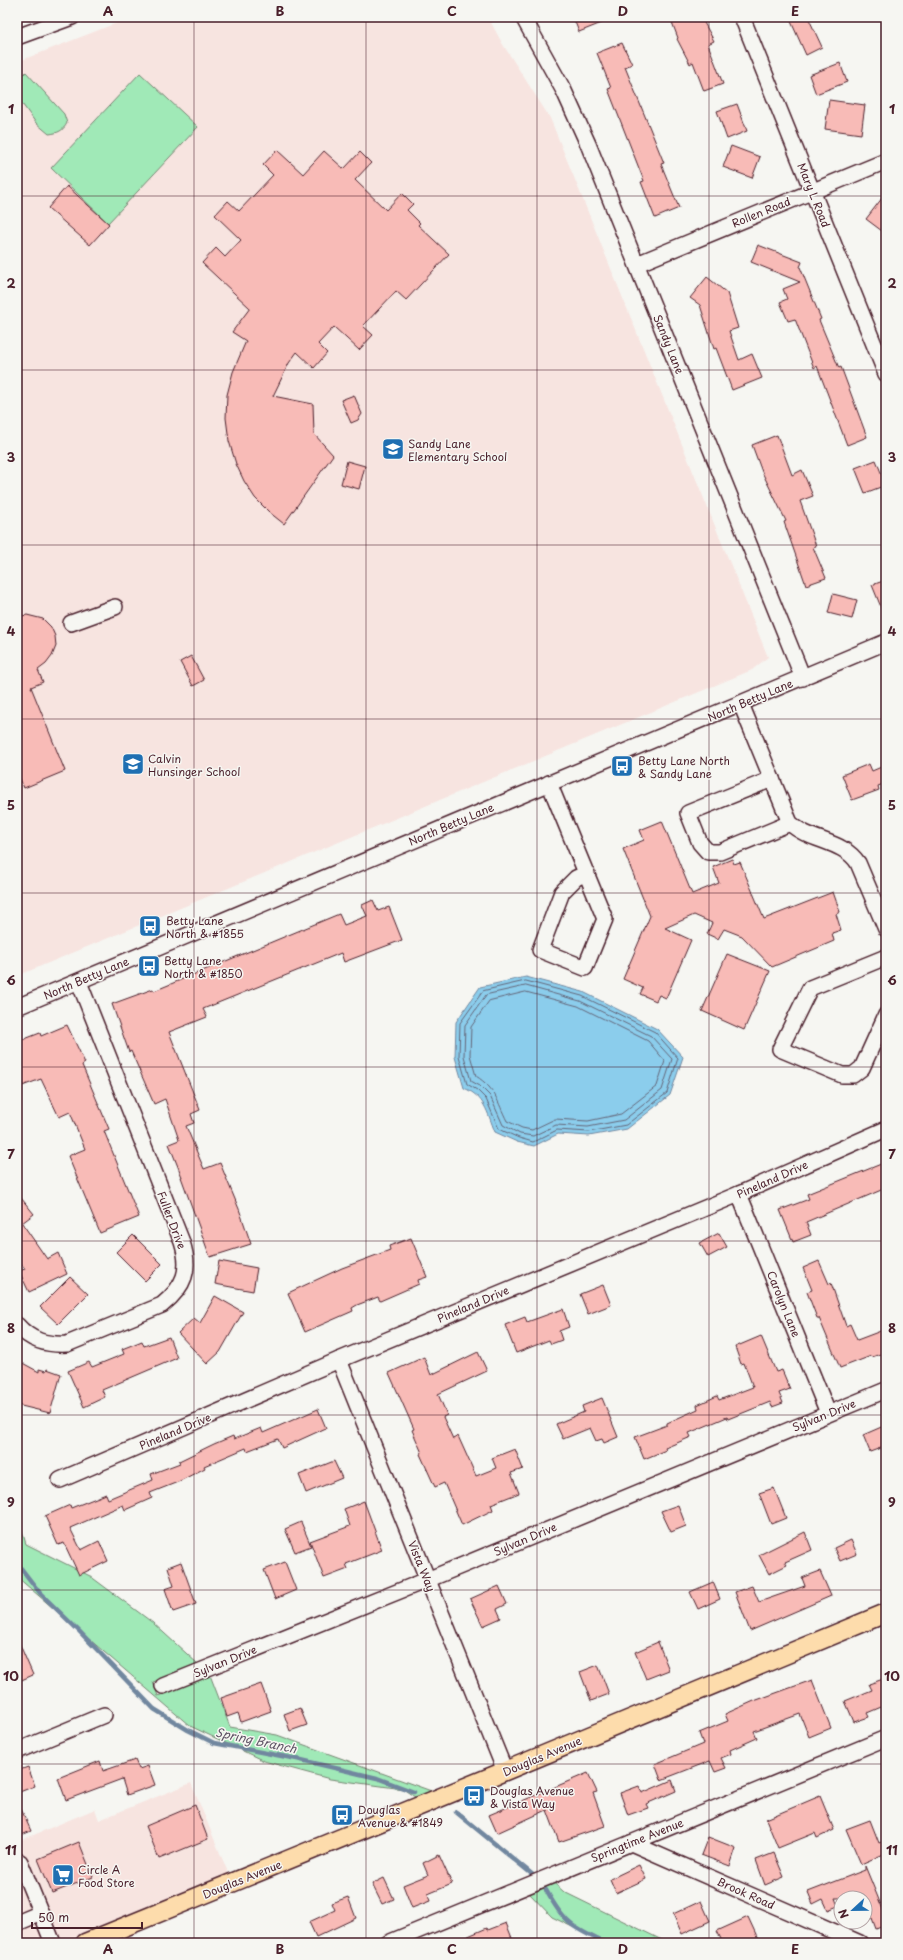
<svg xmlns="http://www.w3.org/2000/svg" width="903" height="1960" font-family="'Playpen Sans',sans-serif">
	<rect width="100%" height="100%" fill="#f6f6f2"/>
	<filter id="ink" filterUnits="userSpaceOnUse"><feTurbulence type="fractalNoise" baseFrequency=".025" numOctaves="2"/><feDisplacementMap in="SourceGraphic" scale="8" xChannelSelector="R" yChannelSelector="G"/><feConvolveMatrix kernelMatrix="1 2 1 2 8 2 1 2 1" color-interpolation-filters="sRGB"/></filter>
	<g filter="url(#ink)">
		<g fill="#f7e4e0">
			<path d="M132 17H488L502 43 550 118 768 657 752 670 17 976V62Z"/>
			<path d="M191 1783 229 1875 64 1943H17V1842L95 1809 99 1820Z"/>
		</g>
		<g fill="#a0e9b7" stroke="#758471">
			<path d="M26 72 64 114 67 123C63 131 58 133 49 134L36 123 17 97V81Z"/>
			<path d="M140 73 198 127 108 223 51 168Z"/>
			<path d="M17 1514 26 1544 90 1576 153 1623 198 1664 153 1682 158 1696 210 1675 230 1727 277 1735 434 1792 418 1799 403 1789 330 1779 264 1761 190 1726 17 1577Z"/>
			<path d="M554 1883 564 1892 668 1943H605L552 1917 529 1893Z"/>
		</g>
		<path fill="#8bcdec" stroke="#71879f" d="M526 977 583 992 657 1029 683 1057 670 1095 627 1129 589 1136 558 1134 534 1146 517 1142 495 1132C487 1112 485 1097 464 1088L455 1057 456 1022 480 987Z"/>
		<g fill="none" stroke-linecap="round" stroke-linejoin="round">
			<g stroke="#646578" stroke-width="1">
				<path d="M526 981 582 996 655 1032 678 1058 667 1093 626 1125 589 1132 557 1130 533 1142 519 1138 499 1129 486 1099 477 1090 467 1084 459 1056 460 1023 483 991Z"/>
				<path d="M526 986 580 1001 651 1036 672 1059 662 1090 624 1120 588 1127 556 1125 533 1136 520 1134 503 1125 490 1096 480 1086 471 1081 464 1056 465 1025 486 995Z"/>
				<path d="M526 992 578 1006 648 1041 665 1061 657 1086 621 1114 588 1121 555 1119 532 1130 522 1128 507 1121C497 1101 496 1089 476 1076L470 1055 471 1027 489 1001Z"/>
			</g>
			<g stroke="#71879f" stroke-width="4.5">
				<path d="M17 1563 40 1593 79 1631 154 1709 188 1730 214 1743 297 1759 377 1778 414 1792"/>
				<path d="M456 1812 533 1875"/>
				<path d="M546 1890C564 1923 571 1927 605 1943"/>
			</g>
		</g>
		<g fill="#f8bbb7" stroke="#4a1f2b">
			<path d="M573 17H614V18L579 32Z"/>
			<path d="M670 17H701L714 41 708 44 723 84 704 91 693 62 690 64 677 39 678 38Z"/>
			<path d="M789 17H808L822 47 806 55Z"/>
			<path d="M622 43 632 64 625 67 664 163 661 164 679 208 655 218 641 182 644 181 608 89 611 88 597 53Z"/>
			<path d="M840 63 847 82 816 94 809 75Z"/>
			<path d="M829 100 865 105 861 134 825 129Z"/>
			<path d="M737 104 747 131 727 139 717 111Z"/>
			<path d="M731 146 760 157 752 178 723 167Z"/>
			<path d="M277 150 303 174 324 151 344 169 360 152 371 163 355 180 386 210 402 193 413 204 407 210 420 223 418 225 449 254 406 300 396 291 363 326 373 335 359 350 334 327 318 344 327 353 314 368 297 352 289 363 273 396 313 404 314 434 333 455 284 524 269 512 255 498 244 481 236 464 229 441 226 418 227 395 233 372 246 341 232 332 250 308 202 263 216 248 225 257 241 240 215 215 228 201 239 211 273 175 263 165Z"/>
			<path d="M67 186 109 224 90 245 48 208Z"/>
			<path d="M886 193V234L866 219Z"/>
			<path d="M758 245 802 262 800 267 821 319 819 320 839 368 841 367 867 437 847 445 817 366 814 368 795 319 788 321 780 302 787 299 783 289 800 282 751 262Z"/>
			<path d="M707 277 727 293 738 328 729 331 739 360 752 354 762 378 732 390 716 348 714 349 700 305 690 298Z"/>
			<path d="M354 395 362 414 358 420 351 423 341 400Z"/>
			<path d="M777 435 792 475 802 470 813 496 800 501 816 546 813 547 826 578 806 585 784 522 786 521 762 472 752 445Z"/>
			<path d="M876 460 886 485 865 493 855 468Z"/>
			<path d="M347 461 365 466 359 489 341 484Z"/>
			<path d="M886 580V617H885L872 585Z"/>
			<path d="M833 594 857 600 852 619 828 613Z"/>
			<path d="M27 615 43 619 51 627 55 636 56 646 52 656 46 664 38 670 43 682 31 687 65 771 24 788 17 772V617Z"/>
			<path d="M191 656 204 680 193 686 180 662Z"/>
			<path d="M869 764 872 771 886 765V783L878 786 879 790 852 800 842 775Z"/>
			<path d="M662 821 692 894 719 883 713 867 732 859 734 864 740 862 764 919 833 892 840 912 836 914 841 930 832 933 834 941 772 967 742 936 724 929 718 939 707 934 712 923 694 915 665 928 691 940 666 998 659 995 656 1001 640 994 643 988 623 979 650 916 623 849 644 840 640 830Z"/>
			<path d="M373 900 378 911 389 907 402 940 344 962 341 953 203 1009 207 1017 169 1032 200 1110 191 1114 194 1123 186 1126 204 1169 220 1163 239 1209 251 1244 210 1257 181 1177H182L169 1144 179 1140 165 1099 154 1104 131 1051 129 1052 112 1004 153 989 154 991 339 914 344 925 367 916 362 905Z"/>
			<path d="M727 954 770 971 744 1030 702 1011Z"/>
			<path d="M67 1025 85 1063 82 1065 109 1129 104 1131 139 1217 100 1233 68 1156 85 1149 70 1112 59 1117 41 1079 17 1088V1042L40 1033 41 1036Z"/>
			<path d="M886 1162V1188L806 1222 811 1235 793 1242 780 1210 809 1199 807 1194Z"/>
			<path d="M17 1193 34 1214 22 1223 47 1259 58 1253 67 1274 29 1292 19 1271 25 1269 17 1257Z"/>
			<path d="M719 1233 727 1247 708 1257 700 1243Z"/>
			<path d="M133 1235 162 1264 145 1281 116 1252Z"/>
			<path d="M411 1238 427 1277 418 1280 419 1284 380 1301 378 1297 357 1305 352 1308 353 1311 305 1332 288 1293 342 1268 390 1250 389 1246Z"/>
			<path d="M219 1261 257 1268 253 1291 215 1284Z"/>
			<path d="M819 1261 829 1284 831 1283 846 1326 850 1324 857 1340 886 1329V1352L872 1357 871 1356 840 1368 819 1318H817L807 1292 812 1290 803 1268Z"/>
			<path d="M70 1277 88 1294 58 1324 40 1307Z"/>
			<path d="M603 1285 611 1305 588 1314 580 1294Z"/>
			<path d="M215 1296 243 1312 220 1352 207 1364 178 1333 194 1318 200 1323Z"/>
			<path d="M563 1309 569 1327 559 1331 562 1340 551 1344 549 1340 516 1353 505 1325 525 1317 527 1322Z"/>
			<path d="M761 1336 776 1372 782 1370 790 1389 779 1393 783 1403 772 1407 770 1402 728 1419 727 1417 689 1433 691 1437 665 1448 666 1450 644 1459 635 1437 667 1425V1423L698 1409 697 1405 717 1396 719 1400 753 1387 744 1363 741 1364 735 1347Z"/>
			<path d="M169 1337 177 1358 102 1390 105 1397 84 1407 68 1371 89 1362 92 1367 124 1354 122 1349 142 1341 144 1346Z"/>
			<path d="M478 1352 487 1371 438 1394 447 1415 443 1417 453 1439 458 1436 476 1476 496 1468 492 1458 515 1449 523 1469 511 1473 519 1493 491 1504 493 1510 462 1525 444 1483 435 1487 420 1454 422 1453 412 1430 414 1429 389 1373 424 1357 431 1375Z"/>
			<path d="M17 1360 39 1372V1369L46 1371 47 1369 61 1374 50 1413 17 1405Z"/>
			<path d="M602 1398 618 1437 604 1443 602 1439 596 1441 590 1428 563 1439 556 1424 584 1412 582 1406Z"/>
			<path d="M318 1409 326 1428 282 1448 278 1439 247 1451 246 1448 204 1466 205 1468 178 1482 150 1493 152 1498 125 1510 123 1505 70 1528 81 1550 99 1541 108 1561 79 1575 64 1543 58 1545 45 1516 70 1505 71 1508 106 1494 108 1499 153 1480 151 1474 180 1463 179 1461 214 1444 233 1436 234 1439 261 1428 263 1433Z"/>
			<path d="M886 1425V1446L870 1452 863 1435Z"/>
			<path d="M334 1461 342 1478 306 1493 299 1475Z"/>
			<path d="M774 1488 786 1518 771 1524 759 1493Z"/>
			<path d="M364 1501 382 1550 346 1564 348 1569 324 1578 310 1541 350 1526 344 1509Z"/>
			<path d="M678 1505 686 1526 671 1532 661 1511Z"/>
			<path d="M301 1522 311 1546 295 1552 285 1529Z"/>
			<path d="M805 1532 812 1550 785 1562 787 1565 769 1574 759 1555Z"/>
			<path d="M851 1540 857 1554 840 1561 834 1548Z"/>
			<path d="M181 1562 196 1604 173 1612 165 1589 174 1586 168 1567Z"/>
			<path d="M285 1562 296 1590 275 1599 264 1570Z"/>
			<path d="M820 1571 831 1596 750 1631 735 1592 752 1586 759 1602 805 1586 802 1578Z"/>
			<path d="M713 1582 720 1599 698 1609 690 1592Z"/>
			<path d="M499 1586 507 1604 497 1609 501 1618 483 1626 470 1599Z"/>
			<path d="M17 1638 33 1675 17 1682Z"/>
			<path d="M658 1642 669 1670 646 1679 635 1652Z"/>
			<path d="M598 1665 609 1694 591 1701 580 1672Z"/>
			<path d="M886 1678V1705L867 1713 869 1717 854 1722 845 1701 872 1690 869 1684Z"/>
			<path d="M812 1680 831 1728 809 1737 800 1714 754 1731 757 1738 730 1750 731 1754 721 1758 726 1768 715 1772 710 1761 661 1780 655 1764 703 1744 699 1733 728 1721 725 1714 754 1701Z"/>
			<path d="M261 1684 271 1711 241 1722 238 1713 227 1717 221 1698Z"/>
			<path d="M300 1708 307 1725 290 1731 284 1714Z"/>
			<path d="M135 1760 139 1769 148 1766 155 1785 127 1795 122 1779 66 1800 58 1778 100 1761 103 1771Z"/>
			<path d="M28 1767 35 1786 17 1793V1771Z"/>
			<path d="M588 1773 597 1792 593 1793 605 1826 559 1842 547 1810 497 1833 489 1815Z"/>
			<path d="M672 1780 676 1791 646 1804 648 1808 628 1815 620 1793 639 1786 642 1793Z"/>
			<path d="M820 1796 834 1830 817 1838 815 1833 778 1848 766 1819Z"/>
			<path d="M17 1800 31 1831 17 1837Z"/>
			<path d="M195 1805 208 1839 159 1859 146 1826Z"/>
			<path d="M870 1820 879 1843 886 1840V1853L861 1864 846 1829Z"/>
			<path d="M708 1837 736 1848 730 1866 701 1855Z"/>
			<path d="M79 1842 93 1877 52 1893 38 1859Z"/>
			<path d="M774 1853 784 1877 765 1885 756 1860Z"/>
			<path d="M439 1855 452 1884 428 1894 430 1901 412 1908 403 1885 428 1875 423 1863Z"/>
			<path d="M639 1865 646 1879 616 1893 610 1879Z"/>
			<path d="M865 1866 886 1917V1925L876 1929 872 1918 865 1920V1898H835L838 1906 828 1910 823 1899 813 1904 808 1892 865 1870Z"/>
			<path d="M384 1878 394 1899 382 1904 372 1884Z"/>
			<path d="M348 1897 356 1918 316 1937 309 1922 335 1910 332 1903Z"/>
			<path d="M701 1901 710 1921 682 1934 673 1914Z"/>
			<path d="M748 1917 760 1943H723L717 1931Z"/>
			<path d="M506 1923 514 1943H452L487 1928 488 1930Z"/>
		</g>
		<g fill="none" stroke-linecap="round" stroke-linejoin="round">
			<g stroke="#4a1f2b" stroke-width="18">
				<g id="minor">
					<path d="M523 17 564 91 588 144 803 678"/>
					<path d="M742 17 886 374"/>
					<path d="M17 37 72 17"/>
					<path d="M637 264 886 161"/>
					<path d="M71 623 115 607"/>
					<path d="M741 704 790 823C810 842 843 840 858 863L886 929"/>
					<path d="M772 779 688 813 700 843 708 852H720L790 823"/>
					<path d="M549 783 605 919 585 968 540 950 562 892 576 878 587 873"/>
					<path d="M886 957 810 988 780 1049 842 1075H853L862 1068 886 1015"/>
					<path d="M17 1007 886 642"/>
					<path d="M739 1194 828 1413"/>
					<path d="M17 1325C31 1341 46 1345 67 1344L162 1305C185 1286 191 1270 182 1242L79 982"/>
					<path d="M339 1360 505 1771"/>
					<path d="M60 1480 339 1360 739 1194 886 1129"/>
					<path d="M163 1686 427 1580 886 1390"/>
					<path d="M17 1751 104 1715"/>
					<path d="M631 1843 860 1943"/>
					<path d="M17 1863 20 1862 53 1943"/>
					<path d="M17 1923 41 1913"/>
					<path d="M388 1943 886 1738"/>
				</g>
			</g>
			<g stroke="#4a1f2b" stroke-width="21">
				<path id="major" d="M85 1943 505 1771 886 1613"/>
			</g>
			<use href="#minor" stroke="#f6f6f2" stroke-width="15"/>
			<use href="#major" stroke="#fddcac" stroke-width="18"/>
		</g>
	</g>
	<path fill="none" stroke="#4a1f2b" stroke-width="1" stroke-opacity="0.55" d="M194 17V1943M366 17V1943M537 17V1943M709 17V1943M17 196H886M17 370H886M17 545H886M17 719H886M17 893H886M17 1067H886M17 1241H886M17 1415H886M17 1590H886M17 1764H886"/>
	<defs>
		<g id="school-square" transform="scale(1.15)"><rect x="-9" y="-9" width="18" height="18" rx="4" fill="#1f6fb2" stroke="#f6f6f2"/><path d="M0-5L7-2L0 1L-7-2ZM-4 1L0 2.5L4 1V4Q0 6-4 4Z" fill="#fff"/></g>
		<g id="bus-square" transform="scale(1.15)"><rect x="-9" y="-9" width="18" height="18" rx="4" fill="#1f6fb2" stroke="#f6f6f2"/><path d="M-5-6H5V4H4V6H2V4H-2V6H-4V4H-5ZM-3.5-4V0h7V-4ZM-3.5 1.2v1.5H-2V1.2ZM2 1.2v1.5H3.5V1.2Z" fill="#fff"/></g>
		<g id="supermarket-square" transform="scale(1.15)"><rect x="-9" y="-9" width="18" height="18" rx="4" fill="#1f6fb2" stroke="#f6f6f2"/><path d="M-6-5.5h2.5l.6 2H6L4.5 2H-2.5L-4.4-4H-6ZM-1.5 3.2a1.3 1.3 0 1 0 .1 0ZM3 3.2a1.3 1.3 0 1 0 .1 0Z" fill="#fff"/></g>
	</defs>
	<g fill-rule="evenodd">
		<use href="#school-square" x="393" y="449"/>
		<use href="#school-square" x="133" y="764"/>
		<use href="#bus-square" x="622" y="766"/>
		<use href="#bus-square" x="150" y="926"/>
		<use href="#bus-square" x="149" y="966"/>
		<use href="#bus-square" x="474" y="1796"/>
		<use href="#bus-square" x="342" y="1815"/>
		<use href="#supermarket-square" x="63" y="1875"/>
	</g>
	<g text-anchor="middle" dominant-baseline="central" stroke-width="3" stroke-linejoin="round" paint-order="stroke">
		<g font-size="11" fill="#4a1f2b" stroke="#f6f6f2">
			<text transform="translate(814 195) rotate(68)">Mary L Road</text>
			<text transform="translate(761 212) rotate(-22)">Rollen Road</text>
			<text transform="translate(669 344) rotate(68)">Sandy Lane</text>
			<text transform="translate(750 700) rotate(-23)">North Betty Lane</text>
			<text transform="translate(451 824) rotate(-23)">North Betty Lane</text>
			<text transform="translate(86 978) rotate(-23)">North Betty Lane</text>
			<text transform="translate(772 1179) rotate(-24)">Pineland Drive</text>
			<text transform="translate(172 1220) rotate(69)">Fuller Drive</text>
			<text transform="translate(473 1304) rotate(-23)">Pineland Drive</text>
			<text transform="translate(784 1304) rotate(68)">Carolyn Lane</text>
			<text transform="translate(824 1415) rotate(-22)">Sylvan Drive</text>
			<text transform="translate(175 1431) rotate(-23)">Pineland Drive</text>
			<text transform="translate(525 1539) rotate(-23)">Sylvan Drive</text>
			<text transform="translate(422 1566) rotate(68)">Vista Way</text>
			<text transform="translate(225 1661) rotate(-22)">Sylvan Drive</text>
			<text transform="translate(542 1756) rotate(-23)">Douglas Avenue</text>
			<text transform="translate(637 1840) rotate(-22)">Springtime Avenue</text>
			<text transform="translate(242 1879) rotate(-22)">Douglas Avenue</text>
			<text transform="translate(746 1893) rotate(24)">Brook Road</text>
		</g>
		<g font-size="11" fill="#4a1f2b" stroke="#f6f6f2" text-anchor="start">
			<text x="408" y="443">Sandy Lane<tspan x="408" dy="13">Elementary School</tspan></text>
			<text x="148" y="758">Calvin<tspan x="148" dy="13">Hunsinger School</tspan></text>
			<text x="638" y="760">Betty Lane North<tspan x="638" dy="13">&amp; Sandy Lane</tspan></text>
			<text x="166" y="920">Betty Lane<tspan x="166" dy="13">North &amp; #1855</tspan></text>
			<text x="164" y="960">Betty Lane<tspan x="164" dy="13">North &amp; #1850</tspan></text>
			<text x="490" y="1790">Douglas Avenue<tspan x="490" dy="13">&amp; Vista Way</tspan></text>
			<text x="358" y="1809">Douglas<tspan x="358" dy="13">Avenue &amp; #1849</tspan></text>
			<text x="78" y="1869">Circle A<tspan x="78" dy="13">Food Store</tspan></text>
		</g>
		<g font-size="12" font-style="italic" fill="#5e5365" stroke="#f6f6f2">
			<text transform="translate(256 1740) rotate(12)">Spring Branch</text>
		</g>
	</g>
	<rect width="903" height="1960" fill="none" stroke="#f6f6f2" stroke-width="44"/>
	<g transform="translate(853 1910) rotate(248)"><circle r="19" fill="#f6f6f2" stroke="#b1a0a2"/>
	<path d="M0-3L7 15L0 10L-7 15Z" fill="#1f6fb2"/>
	<text y="-6" font-size="11" font-weight="bold" text-anchor="middle" fill="#4a1f2b">N</text>
	</g>
	<path d="M32 1922v6h110v-6" fill="none" stroke="#4a1f2b" stroke-width="2"/>
	<text x="38" y="1922" font-size="12" fill="#4a1f2b" stroke="#f6f6f2" stroke-width="3" paint-order="stroke">50 m</text>
	<rect x="22" y="22" width="859" height="1916" fill="none" stroke="#4a1f2b" stroke-width="1.5"/>
	<g font-size="13" text-anchor="middle" font-weight="bold" fill="#4a1f2b">
		<text x="108" y="16">A</text>
		<text x="280" y="16">B</text>
		<text x="452" y="16">C</text>
		<text x="623" y="16">D</text>
		<text x="795" y="16">E</text>
		<text x="11" y="114">1</text>
		<text x="892" y="114">1</text>
		<text x="11" y="288">2</text>
		<text x="892" y="288">2</text>
		<text x="11" y="462">3</text>
		<text x="892" y="462">3</text>
		<text x="11" y="636">4</text>
		<text x="892" y="636">4</text>
		<text x="11" y="810">5</text>
		<text x="892" y="810">5</text>
		<text x="11" y="985">6</text>
		<text x="892" y="985">6</text>
		<text x="11" y="1159">7</text>
		<text x="892" y="1159">7</text>
		<text x="11" y="1333">8</text>
		<text x="892" y="1333">8</text>
		<text x="11" y="1507">9</text>
		<text x="892" y="1507">9</text>
		<text x="11" y="1681">10</text>
		<text x="892" y="1681">10</text>
		<text x="11" y="1855">11</text>
		<text x="892" y="1855">11</text>
		<text x="108" y="1954">A</text>
		<text x="280" y="1954">B</text>
		<text x="452" y="1954">C</text>
		<text x="623" y="1954">D</text>
		<text x="795" y="1954">E</text>
	</g>
</svg>
